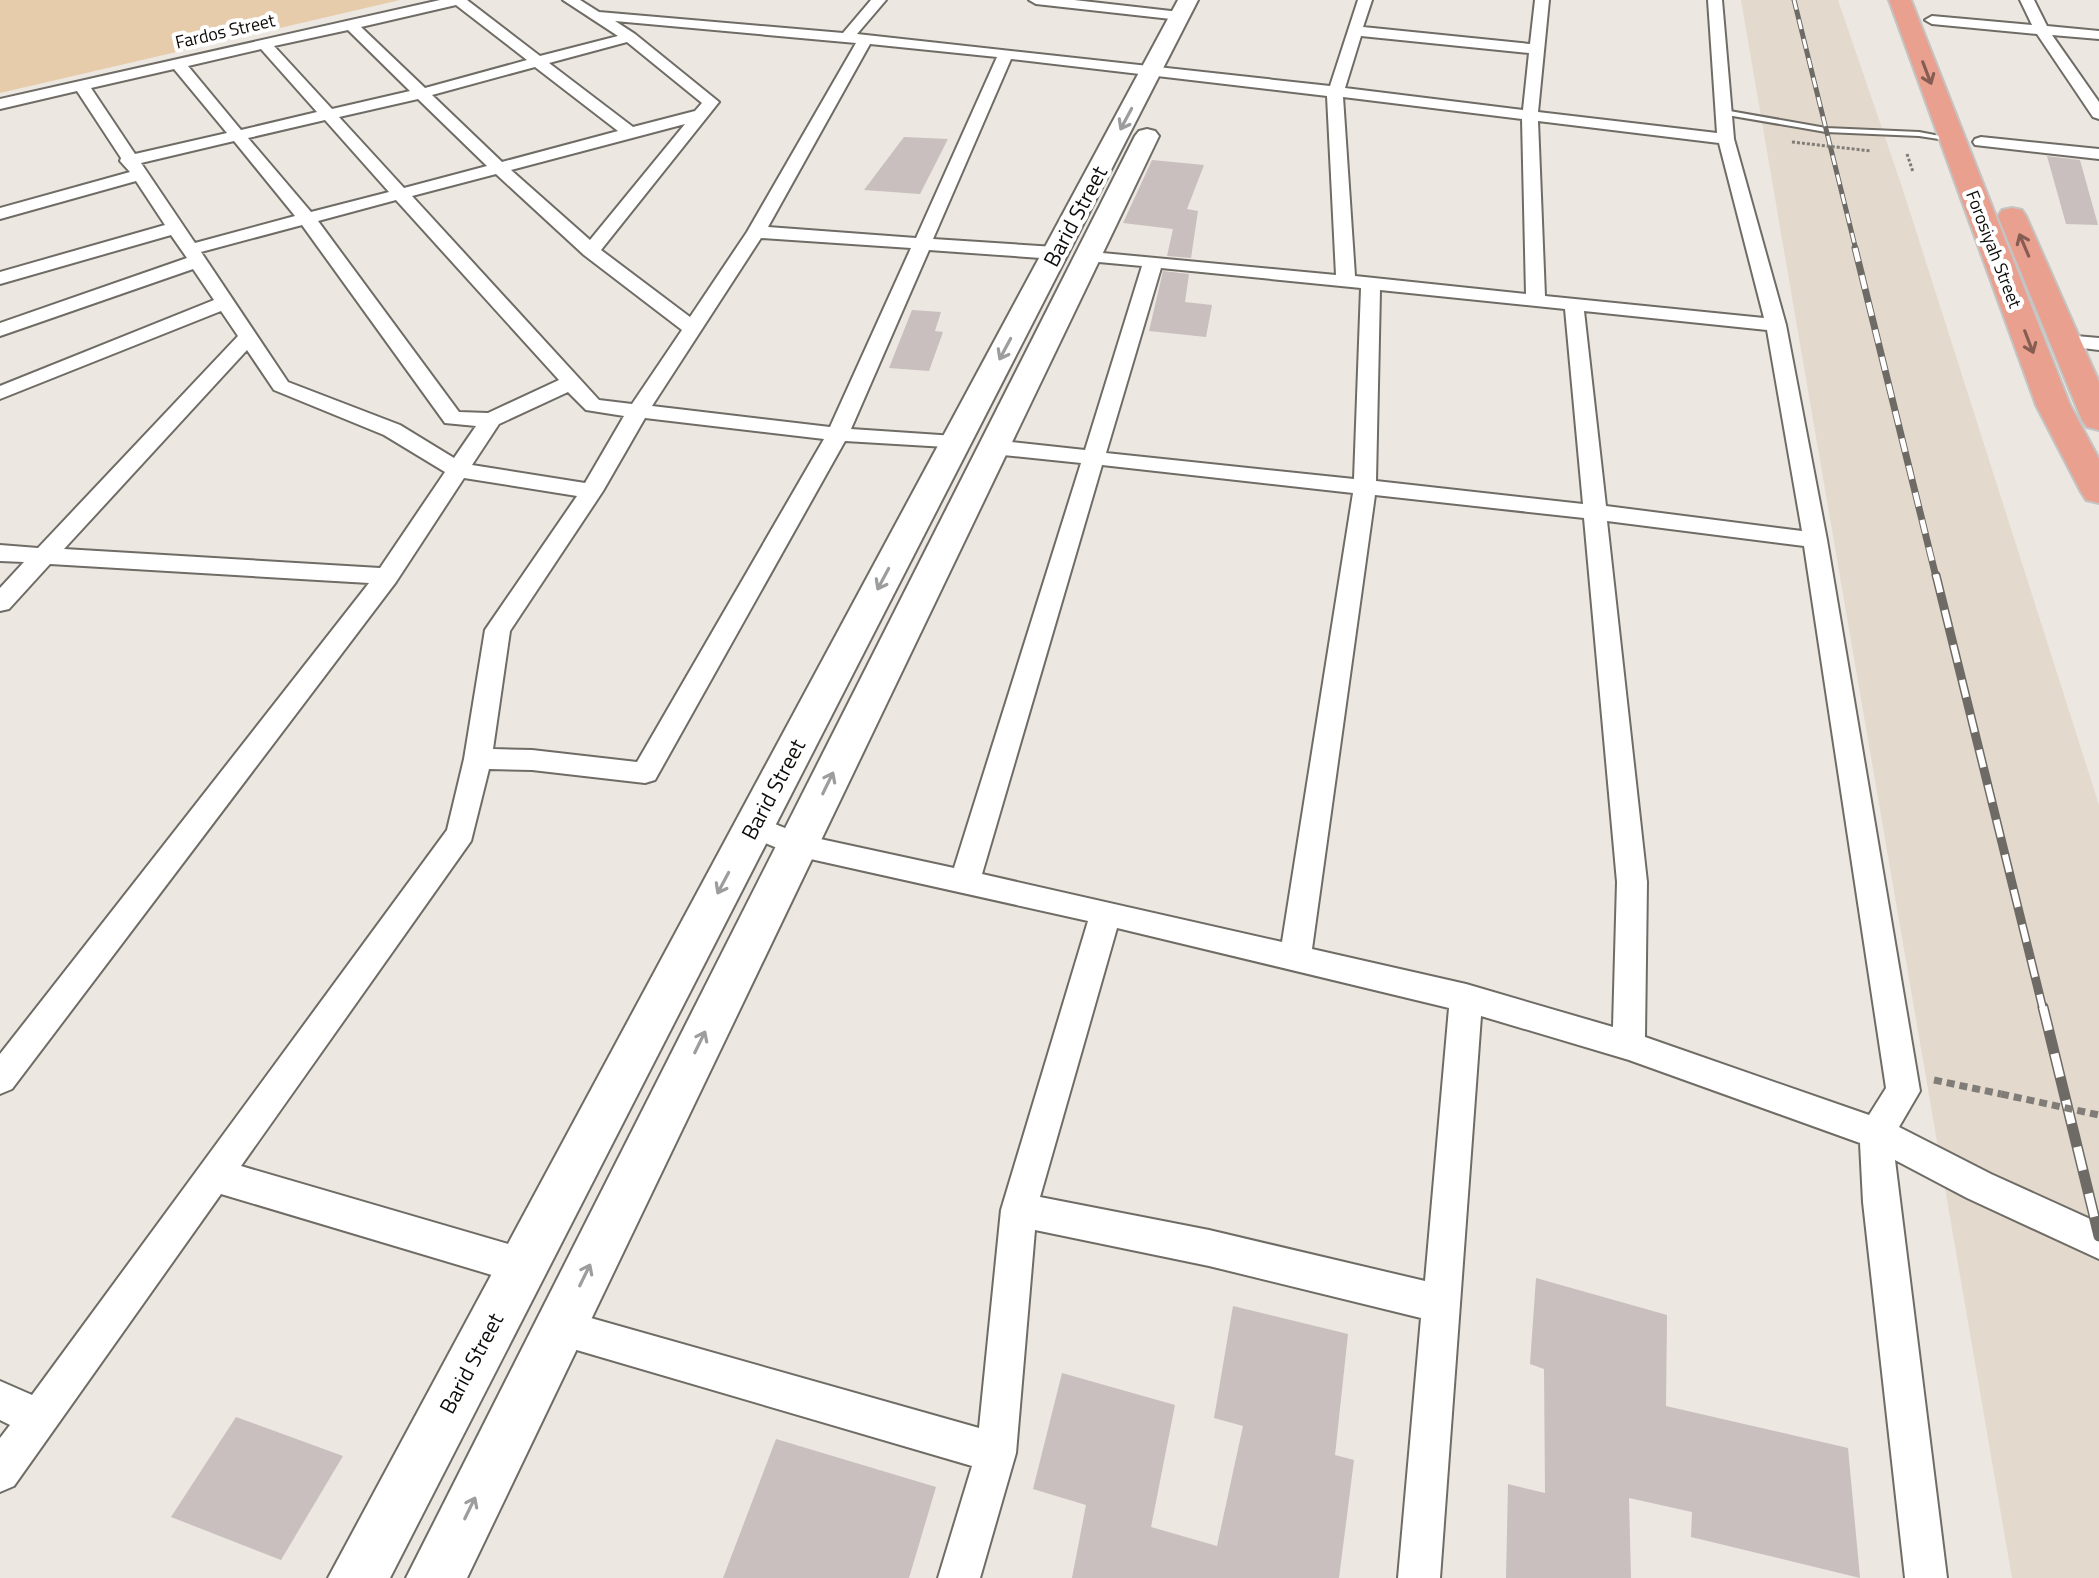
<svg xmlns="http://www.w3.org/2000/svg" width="2099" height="1578" font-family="'Titillium Web',sans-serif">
	<rect width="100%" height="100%" fill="#ece7e0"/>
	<path fill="#e3d9cc" d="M1741 0H1838L1902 187 2099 805V1578H2012Z"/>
	<path fill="#e7ccab" d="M0 0H400L0 93Z"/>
	<g fill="#c8bfbe">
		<path d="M904 137 948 139 920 194 864 190Z"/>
		<path d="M2047 156 2080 160 2098 225 2066 224Z"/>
		<path d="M1152 160 1204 165 1187 209 1198 211 1191 258 1167 256 1173 229 1123 223Z"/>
		<path d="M1163 271 1189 274 1185 302 1212 305 1206 337 1149 331Z"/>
		<path d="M912 310 941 312 935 331 943 332 929 371 889 368Z"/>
		<path d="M1536 1278 1667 1315 1666 1406 1848 1448 1860 1578 1691 1537 1692 1512 1629 1498 1631 1578H1506L1508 1484 1545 1493 1544 1369 1530 1364Z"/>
		<path d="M1233 1306 1348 1334 1335 1455 1354 1460 1339 1578H1072L1086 1505 1033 1489 1062 1373 1175 1405 1151 1527 1217 1546 1243 1426 1214 1418Z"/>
		<path d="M236 1417 343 1456 281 1560 171 1517Z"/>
		<path d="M776 1439 936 1487 909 1578H723Z"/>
	</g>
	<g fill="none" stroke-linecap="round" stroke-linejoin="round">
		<g stroke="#6f6b65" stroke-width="4">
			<path id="lane" d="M1724 110 1826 128 1919 132 1956 139 1952 141 1919 136 1826 132 1721 114 1720 112Z"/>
		</g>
		<g stroke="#6f6b65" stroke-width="4">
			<g id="street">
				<path d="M440 0H467L540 56 618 36 563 0H580L599 12 843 33 871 0H886L857 34 1330 86 1358 0H1372L1363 27 1530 44 1535 0H1549L1538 112 1717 133 1708 0H1722L1734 139 1786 325 1827 540 1920 1091 1899 1127 1991 1174 2099 1223V1259L1967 1198 1895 1160 1947 1578H1905L1863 1202 1860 1143 1629 1060 1481 1016 1440 1578H1398L1421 1318 1209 1266 1035 1230 1016 1453 980 1578H938L972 1466 546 1341 540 1328 546 1315 559 1309 979 1428 1001 1210 1088 921 797 856 743 834 739 826 743 818 753 815 802 835 954 868 1081 463 993 454 982 447 993 440 1085 450 1142 266 1088 261 1081 259 1079 255 1081 251 1336 275 1327 96 1011 59 933 239 1055 247 1064 253 1055 259 929 250 851 429 955 436 963 438 966 443 963 448 845 441 655 780 645 783 532 770 489 769 471 841 241 1166 522 1248 535 1253 540 1266 535 1279 522 1284 221 1194 14 1486 0 1492V1438L10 1425 0 1420V1381L32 1395 447 830 464 759 485 630 577 496 464 478 396 582 12 1089 0 1094V1054L369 583 50 564 9 609 0 611V588L24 562 0 561V545L38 548 238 336 221 311 0 399V386L214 300 193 269 0 336V323L187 258 171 235 0 284V272L165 225 136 181 0 219V208L130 172 120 161 121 158 77 91 0 109V99ZM456 5 527 60 425 88 361 27ZM615 21 856 43 747 232 690 317 601 250 719 102 635 34ZM348 30 410 91 332 109 274 46ZM1361 36 1529 53 1523 110 1345 88ZM627 42 702 103 695 111 633 127 549 63ZM870 44 997 57 916 238 768 227ZM261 49 317 112 241 130 188 66ZM535 67 618 131 502 162 432 95ZM174 69 227 133 135 154 91 88ZM1343 97 1522 119 1526 294 1355 276ZM418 99 487 166 404 188 339 117ZM325 120 389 192 311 212 248 138ZM1538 121 1719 143 1764 318 1545 296ZM685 124 590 240 511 170ZM234 141 295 216 195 243 141 163ZM496 174 584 255 682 330 632 404 599 400 412 196ZM396 200 559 380 488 413 459 412 318 221ZM302 225 445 423 476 426 454 458 400 425 288 382 201 252ZM761 238 911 248 830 427 652 406ZM1161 268 1361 288 1354 479 1106 453ZM1380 290 1565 309 1583 504 1376 481ZM1584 311 1767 330 1802 531 1606 506ZM247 350 274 390 384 435 445 472 380 568 64 549ZM568 392 586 410 624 416 585 483 472 465 499 424ZM645 418 824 439 637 762 532 750 493 749 510 631 603 491ZM1102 465 1353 493 1282 942 982 874ZM1375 495 1584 518 1617 882 1613 1027 1466 984 1312 949ZM1607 521 1804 546 1886 1088 1869 1115 1645 1037 1647 882ZM1117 928 1449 1008 1425 1281 1209 1230 1040 1197Z"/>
				<path d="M1029 0H1074L1180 12 1187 16 1180 20 1036 4Z"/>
				<path d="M2020 0H2034L2047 26 2099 31V39L2052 35 2099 102V119L2093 117 2037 34 1932 24 1925 20 1932 16 2032 25Z"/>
				<path d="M1981 137 2099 149V159L1975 145 1973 142 1975 139Z"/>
				<path d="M2064 335 2099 338V350L2057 345 2054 341Z"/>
			</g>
		</g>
		<g stroke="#6f6b65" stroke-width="4">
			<g id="secondary">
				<path d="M1178 0H1198L390 1578H328Z"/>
				<path d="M1147 129 1155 131 1159 136 467 1578H406L1135 136 1139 131Z"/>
			</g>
		</g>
		<g stroke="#c5c4c4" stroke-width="4">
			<g id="primary">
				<path d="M1889 0H1911L2070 405 2099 459V503L2086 500 2081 492 2036 405Z"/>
				<path d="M2012 208 2022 210 2026 216 2099 382V430L2087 427 2082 420 1998 216 2002 210Z"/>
			</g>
		</g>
		<path stroke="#807d78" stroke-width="3" stroke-dasharray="3 2" stroke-linecap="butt" d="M1907 154 1913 172"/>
		<path stroke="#807d78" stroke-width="7" stroke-dasharray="8 5" stroke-linecap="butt" d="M1934 1080 2001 1094"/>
		<use href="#lane" fill="#fff" fill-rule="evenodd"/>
		<use href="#street" fill="#fff" fill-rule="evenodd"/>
		<use href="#secondary" fill="#fff" fill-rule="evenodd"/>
		<use href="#primary" fill="#e9a08f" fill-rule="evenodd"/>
		<g stroke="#6e6b67" stroke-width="5">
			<path id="rail-far3" d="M1794 0 1856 250"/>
		</g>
		<g stroke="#6e6b67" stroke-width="7">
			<path id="rail-far2" d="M1855 248 1936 577"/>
		</g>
		<g stroke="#6e6b67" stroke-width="9">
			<path id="rail-far1" d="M1936 575 2043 1009"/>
		</g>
		<g stroke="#6e6b67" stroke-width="11">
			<path id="rail" d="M2043 1007 2099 1236"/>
		</g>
		<use href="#rail-far3" stroke="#fff" stroke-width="3" stroke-dasharray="10" stroke-linecap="butt"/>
		<use href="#rail-far2" stroke="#fff" stroke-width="5" stroke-dasharray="14" stroke-linecap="butt"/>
		<use href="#rail-far1" stroke="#fff" stroke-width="6" stroke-dasharray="18" stroke-linecap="butt"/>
		<use href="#rail" stroke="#fff" stroke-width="8" stroke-dasharray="24" stroke-linecap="butt"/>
		<path stroke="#807d78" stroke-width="3" stroke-dasharray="3 2" stroke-linecap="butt" d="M1792 142 1871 151"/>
		<path stroke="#807d78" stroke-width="7" stroke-dasharray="8 5" stroke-linecap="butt" d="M2001 1094 2099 1115"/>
	</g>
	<defs><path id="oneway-shaft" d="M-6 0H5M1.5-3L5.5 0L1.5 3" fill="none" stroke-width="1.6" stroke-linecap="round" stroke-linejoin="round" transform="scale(2)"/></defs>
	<g stroke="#865d53">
		<use href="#oneway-shaft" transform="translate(1927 73) rotate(69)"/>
		<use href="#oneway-shaft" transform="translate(2024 245) rotate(-113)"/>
		<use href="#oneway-shaft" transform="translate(2029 342) rotate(69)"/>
	</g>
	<g stroke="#9e9d9d">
		<use href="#oneway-shaft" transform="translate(1126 119) rotate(118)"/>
		<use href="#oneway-shaft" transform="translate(1005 349) rotate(118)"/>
		<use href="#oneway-shaft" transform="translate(883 579) rotate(118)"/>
		<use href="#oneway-shaft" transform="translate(828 783) rotate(-64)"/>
		<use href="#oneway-shaft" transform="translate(723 883) rotate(118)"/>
		<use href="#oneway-shaft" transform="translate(700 1042) rotate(-64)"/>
		<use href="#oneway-shaft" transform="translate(585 1275) rotate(-64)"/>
		<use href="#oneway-shaft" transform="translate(470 1508) rotate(-64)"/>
	</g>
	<g text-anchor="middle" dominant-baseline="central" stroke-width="8" stroke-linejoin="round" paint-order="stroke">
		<g font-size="18" fill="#0d0b09" stroke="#fff">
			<text transform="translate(225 31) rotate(-13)">Fardos Street</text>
			<text transform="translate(1994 249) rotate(69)">Forosiyah Street</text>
		</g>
		<g font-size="22" fill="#0d0b09" stroke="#fff">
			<text transform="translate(1075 216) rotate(-62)">Barid Street</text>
			<text transform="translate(773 789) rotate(-62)">Barid Street</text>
			<text transform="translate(471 1363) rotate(-62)">Barid Street</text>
		</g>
	</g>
</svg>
